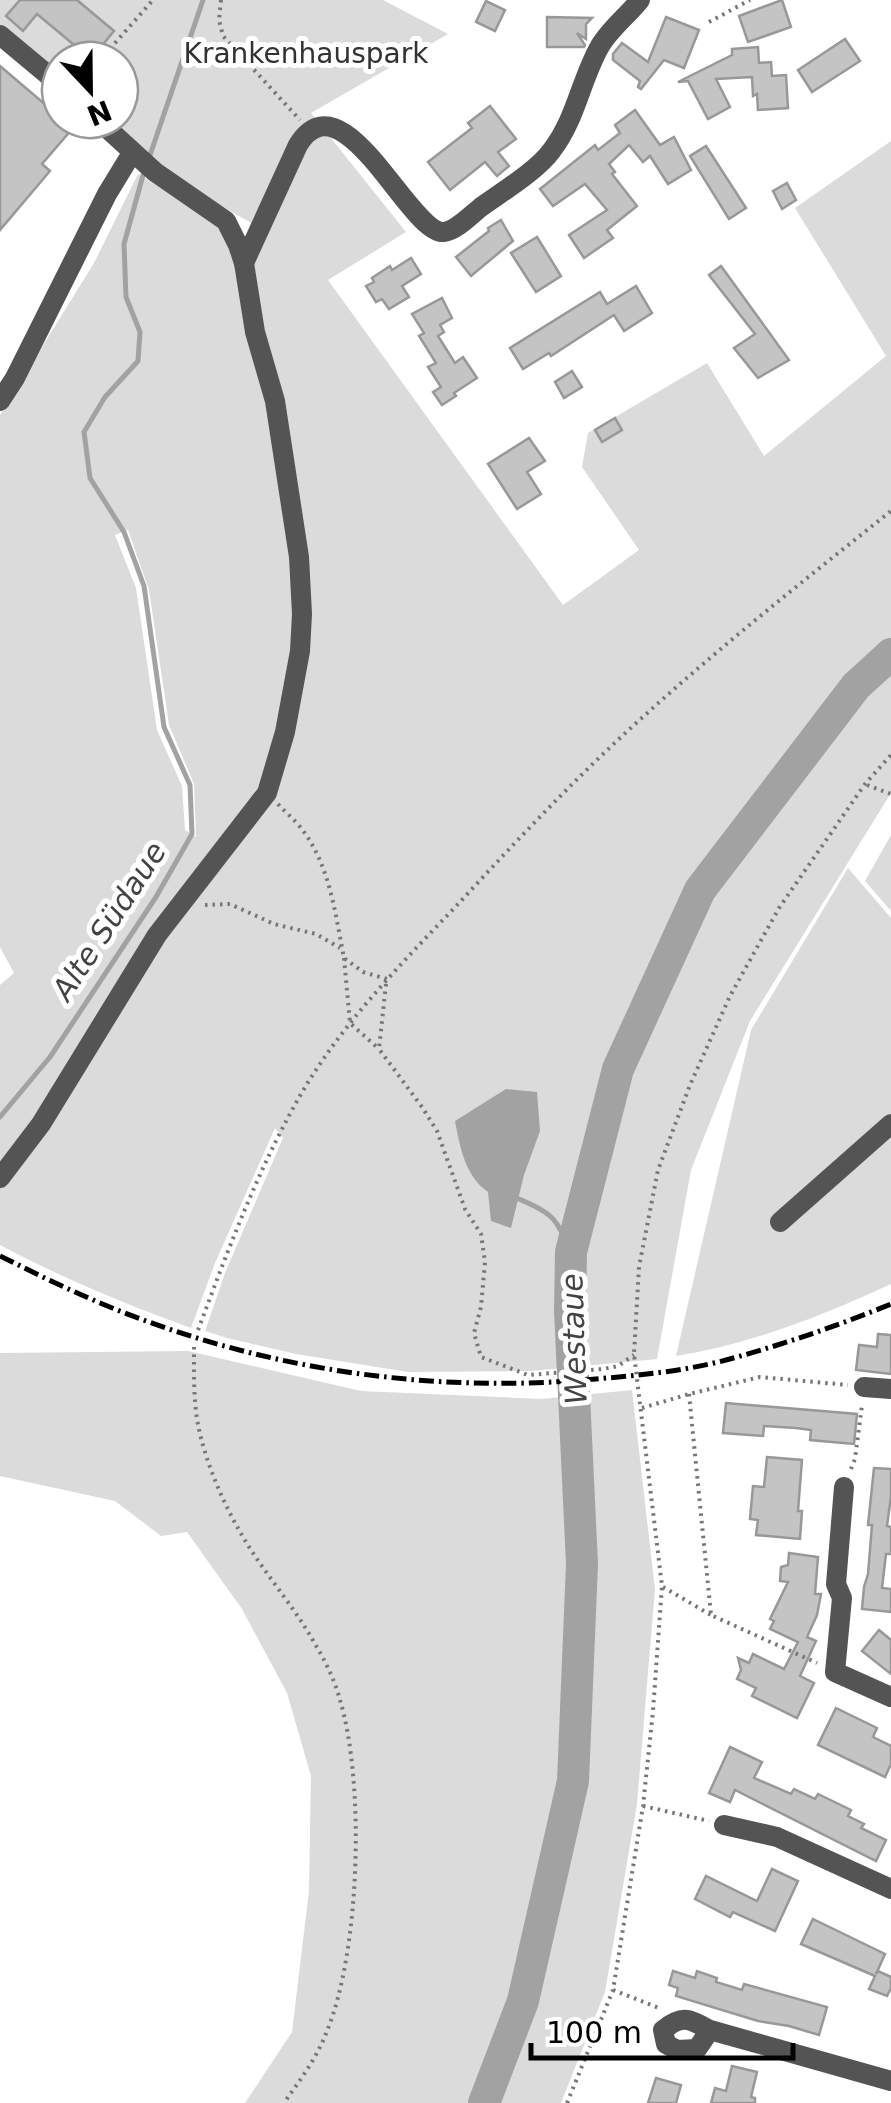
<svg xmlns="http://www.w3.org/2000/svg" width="891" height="2103" font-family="'DejaVu Sans',sans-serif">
	<rect width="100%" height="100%" fill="#fff"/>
	<g fill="#dbdbdb" fill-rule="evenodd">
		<path d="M0 0H383L448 34 311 113 406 232 328 280 563 605 639 550 582 467 588 433 707 363 764 456 886 356 795 208 891 141V793L750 1021 691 1170 657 1359 531 1371 408 1372 296 1354 227 1338 205 1331 225 1273 283 1138 275 1128 215 1263 191 1328C125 1304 62 1278 0 1245V985L14 973 0 947V415L94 263 138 174 216 222 239 268 280 471 308 645 254 263 267 232 150 165 103 120H120V60H60V81L0 32ZM128 530 149 590 169 725 194 784 196 837 185 830 182 786 157 730 136 588 115 535Z"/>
		<path d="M891 835V911L865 881Z"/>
		<path d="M848 868 891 918V1284C822 1316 751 1344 676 1356L751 1030Z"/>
		<path d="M188 1351 361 1391 541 1399 632 1390 655 1589 637 1804 605 1992 561 2103H245L292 2032 309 1891 311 1776 287 1693 242 1609 187 1532 161 1536 115 1501 0 1476V1353Z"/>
	</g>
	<path fill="#a2a2a2" d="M506 1089 537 1092 540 1131 524 1175 511 1228 491 1221 488 1192C465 1176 460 1147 455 1121Z"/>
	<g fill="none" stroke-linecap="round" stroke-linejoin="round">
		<g stroke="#a2a2a2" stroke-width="5">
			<path d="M149 158 203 0"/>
			<path d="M0 1117 50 1057 156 897 192 834 190 785 164 727 144 586 124 532 90 478 84 432 105 397 138 361 140 332 126 297 124 244 145 168"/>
			<path d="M519 1199C554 1214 556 1218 571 1252"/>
		</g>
		<path stroke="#a2a2a2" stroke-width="32" d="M484 2103 523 2001 573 1781 582 1564 570 1311 571 1252 618 1069 700 890 856 686 891 654"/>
	</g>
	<g fill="#c4c4c4" stroke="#989898" stroke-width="2.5">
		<path d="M20 0H77L114 31 91 59 37 14 23 31 6 16Z"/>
		<path d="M782 0 791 27 748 42 739 16Z"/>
		<path d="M486 1 505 10 495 31 476 22Z"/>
		<path d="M547 17 592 18 586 24V39L577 33 585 45 584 47H547Z"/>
		<path d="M666 17 699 30 684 68 664 60 641 89 638 87 640 81 613 60V54L622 43 648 62Z"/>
		<path d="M845 39 860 61 812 92 798 70Z"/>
		<path d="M758 47 759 63 771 62 772 76 786 75 788 108 758 110 757 94 753 96 752 77 716 79 730 107 708 119 688 81 678 82 732 55V49Z"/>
		<path d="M0 66 60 117V120H63L73 128 42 164 50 171 0 230Z"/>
		<path d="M490 106 516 139 498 152 509 166 497 176 485 162 450 190 428 162 472 128 468 123Z"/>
		<path d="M635 110 660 145 674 137 691 170 668 184 650 156 643 162 629 145 609 164 615 172 612 174 637 206 607 230 613 238 584 258 569 235 607 210 585 184 553 206 540 189 595 145 598 150 620 133 615 125Z"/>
		<path d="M706 146 746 208 729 219 690 156Z"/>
		<path d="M787 183 796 200 782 209 773 191Z"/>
		<path d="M501 220 513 241 471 276 456 257 489 231 488 228Z"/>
		<path d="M537 237 561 276 536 292 511 253Z"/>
		<path d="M411 258 421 274 402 286 409 297 389 309 382 299 376 302 366 286 374 282 372 278 390 266 392 270Z"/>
		<path d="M721 266 789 360 758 378 734 348 755 334 709 275Z"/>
		<path d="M636 286 652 313 624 331 614 315 551 356 549 353 523 369 510 348 600 292 607 304Z"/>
		<path d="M442 298 452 318 440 325 444 332 438 336 455 363 463 357 477 378 454 393 456 396 442 405 433 392 441 387 428 367 436 363 419 336 424 333 412 314Z"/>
		<path d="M572 371 582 387 564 398 555 382Z"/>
		<path d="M615 418 622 430 602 442 595 430Z"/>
		<path d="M529 438 545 461 527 472 541 494 517 509 488 464Z"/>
		<path d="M878 1334 891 1335V1374L856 1370 859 1345 877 1347Z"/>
		<path d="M726 1403 857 1414 854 1444 810 1440 811 1430 796 1428 764 1426 763 1436 723 1433Z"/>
		<path d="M767 1457 802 1460 798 1511H802L800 1539 756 1535 758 1520 750 1519 753 1486 764 1487Z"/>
		<path d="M874 1468 891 1469V1496L887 1526 891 1527V1554H886L882 1588 891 1589V1612L862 1609 864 1587 868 1574 872 1525H868Z"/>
		<path d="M789 1553 818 1557 815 1594H821L817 1615 807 1637 816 1641 800 1676 814 1683 797 1718 752 1696 756 1688 737 1679 741 1670 738 1658 749 1663 753 1654 784 1669 798 1642 770 1629 774 1621 770 1619 788 1582 780 1581 781 1567 788 1565Z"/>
		<path d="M879 1630 891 1640V1674L862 1651Z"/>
		<path d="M836 1708 877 1728 873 1737 891 1746V1764L885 1777 818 1745Z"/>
		<path d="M730 1747 762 1762 754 1778 791 1794 794 1789 815 1799 818 1794 851 1810 848 1816 864 1824 861 1828 886 1840 876 1861 735 1790 730 1802 709 1793Z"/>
		<path d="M772 1869 798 1881 775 1931 733 1912 730 1917 695 1899 706 1876 757 1901Z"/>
		<path d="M813 1919 885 1954 876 1974 878 1971 891 1977V1988L887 1996 869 1989 875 1976 801 1944Z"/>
		<path d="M673 1971 695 1978 697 1971 717 1978 716 1982 742 1990 744 1984 827 2007 819 2035 789 2026 758 2021 676 1996 678 1988 669 1985Z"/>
		<path d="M732 2066 757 2072 751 2097 755 2098V2103H711L715 2088 726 2091Z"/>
		<path d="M656 2078 681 2085 676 2103H648Z"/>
	</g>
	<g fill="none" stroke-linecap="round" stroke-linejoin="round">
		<g stroke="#767676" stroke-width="4" stroke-dasharray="2.5 5" stroke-linecap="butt">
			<path d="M221 0 219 20 223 36 300 120"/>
			<path d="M709 22 750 0"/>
			<path d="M100 60 153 0"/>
			<path d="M867 785 891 794"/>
			<path d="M278 804C285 812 294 819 301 828 330 865 335 913 344 958L363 972 387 979"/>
			<path d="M205 905 230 904 274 924 316 934 340 948"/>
			<path d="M344 958 350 1023 379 1049"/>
			<path d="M386 984 379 1049 422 1107 437 1131 465 1209 481 1234 485 1262 481 1307 474 1333 481 1357 528 1375 603 1369 618 1366 634 1355"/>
			<path d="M198 1330C228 1250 258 1169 301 1094 343 1022 403 962 460 902 506 852 553 802 602 755 693 668 793 589 891 511"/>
			<path d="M194 1347C194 1377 193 1408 201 1438 209 1469 223 1502 239 1530 261 1570 293 1604 315 1644 325 1660 335 1681 340 1700 365 1783 360 1951 327 2031 317 2058 300 2080 284 2103"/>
			<path d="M689 1394 711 1615 817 1663"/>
			<path d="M642 1408 689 1394 760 1377 848 1385"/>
			<path d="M851 1469 855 1459 862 1405"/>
			<path d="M663 1587 711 1615"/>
			<path d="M643 1806 709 1821"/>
			<path d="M613 1990 659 2008"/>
			<path d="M567 2103 613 1990 643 1806 653 1711 662 1586 634 1354 639 1267 658 1170 690 1085 730 996 779 908 865 784 891 755"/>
		</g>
		<g stroke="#545454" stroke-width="20">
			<path d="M0 35 60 85"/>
			<path d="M244 263 298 145C343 72 410 236 444 232 456 231 471 215 481 207 502 192 538 170 552 150 576 119 581 79 600 46 610 29 628 15 640 0"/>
			<path d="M0 401 15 378 107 194 132 153"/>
			<path d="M0 1178 41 1124 157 935 267 793 285 732 300 651 302 614 299 557 275 401 255 332 244 263 238 245 226 221 155 172 98 120"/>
			<path d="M780 1222 891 1124"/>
			<path d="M864 1387 891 1389"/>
			<path d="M844 1487 836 1584 842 1598 835 1672 891 1697"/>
			<path d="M724 1825 777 1837 891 1889"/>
			<path d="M710 2030 697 2049 677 2050 666 2044 663 2030C683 2014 689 2019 710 2030L891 2081"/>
		</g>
		<path stroke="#000" stroke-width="5" stroke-dasharray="15 5 2.5 5" stroke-linecap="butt" d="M0 1256C25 1268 50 1281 75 1292 234 1364 410 1394 584 1380 631 1376 681 1372 726 1360 782 1345 837 1326 891 1304"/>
	</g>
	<g text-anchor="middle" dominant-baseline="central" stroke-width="10" stroke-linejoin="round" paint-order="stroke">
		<g font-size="28" fill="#323232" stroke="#fff">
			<text x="306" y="53">Krankenhauspark</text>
		</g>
		<g font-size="30" font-style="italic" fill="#434343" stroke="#fff">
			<text transform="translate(109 921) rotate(-57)">Alte Südaue</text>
			<text transform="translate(574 1339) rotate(-92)">Westaue</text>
		</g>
	</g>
	<g transform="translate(90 90) rotate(158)"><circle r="48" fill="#ffffff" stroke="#999999" stroke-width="2.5"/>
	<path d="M0-8L18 38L0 25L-18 38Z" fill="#000000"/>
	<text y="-15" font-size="28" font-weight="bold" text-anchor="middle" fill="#000000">N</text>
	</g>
	<path d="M531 2043v15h262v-15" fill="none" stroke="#000000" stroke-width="5"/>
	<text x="546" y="2043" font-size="30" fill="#000000" stroke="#ffffff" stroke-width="8" paint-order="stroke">100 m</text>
</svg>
